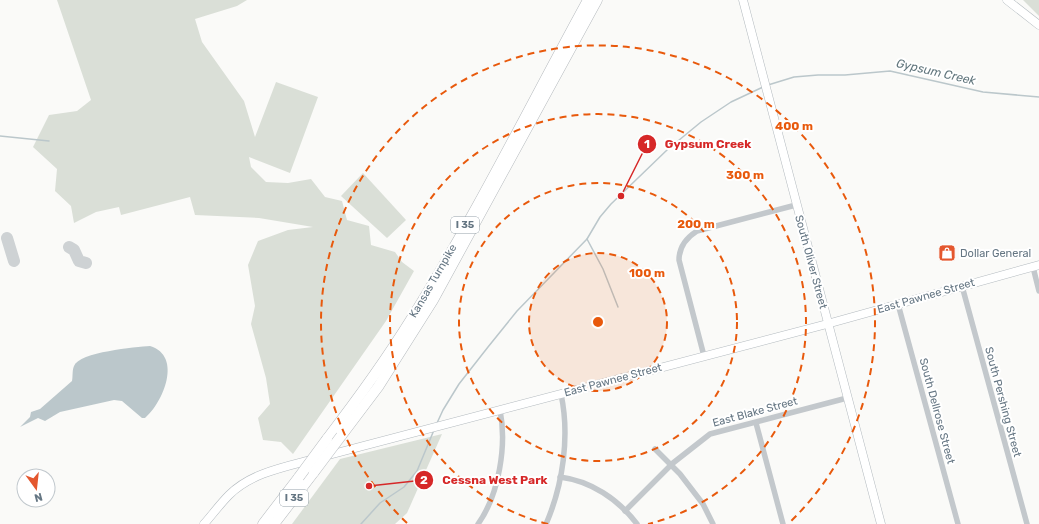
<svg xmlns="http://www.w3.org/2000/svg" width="1039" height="524" font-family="Rubik,sans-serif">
	<rect width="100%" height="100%" fill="#fafaf8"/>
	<g fill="#dadfd7">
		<path d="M57 0H247L237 6 195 19 202 42 244 101 255 137 276 82 318 97 290 173 249 157 251 167 266 182 288 183 311 179 325 197 342 201 347 220 369 226 371 245 395 252 402 262 414 271 386 321 293 454 281 442 263 440 258 418 270 404 266 378 251 324 255 306 248 265 258 241 288 230 313 227 259 218 195 215 190 197 121 215 119 207 96 212 74 223 71 206 55 191 57 169 33 147 49 115 77 111 91 100Z"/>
		<path d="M1023 0H1039V16Z"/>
		<path d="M363 173 406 220 387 238 341 196Z"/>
		<path d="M442 434 407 513 395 524H292L340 459Z"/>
	</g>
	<path fill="#bbc7cb" d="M150 346C183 356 163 403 145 418H142L122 401 114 400 60 412 45 421 38 418 20 427 30 417 31 412 40 409 72 381C73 377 72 370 74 366 79 352 136 347 150 346Z"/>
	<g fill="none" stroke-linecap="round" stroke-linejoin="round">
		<g stroke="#bbc7cb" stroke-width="1.5">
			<path d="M768 85 794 77 818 75H845L890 71 983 92 1039 97"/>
			<path d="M0 136 49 141"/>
			<path d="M587 239 603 269 618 307"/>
			<path d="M437 423 443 410 459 384 488 347 517 311 587 239 600 217 611 204 667 150 701 122 731 102 763 87"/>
			<path d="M361 524 380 503 404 487 417 471 434 430"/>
		</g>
		<g stroke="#ced2d4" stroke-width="12">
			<path d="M7 238 14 261"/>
			<path d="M69 247 74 250 79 261 86 263"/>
		</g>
		<g stroke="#b3babf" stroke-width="9">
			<g id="secondary">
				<path d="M743 0 881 524"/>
				<path d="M1007 0 1039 25"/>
				<path d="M325 456 827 324 1039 265"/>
				<path d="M204 524C212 515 220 504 229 495 251 473 284 467 314 459"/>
			</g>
		</g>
		<g stroke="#b4b9bd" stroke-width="11">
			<g id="highway">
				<path d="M341 436 378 387 433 300 597 0"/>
				<path d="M327 439C357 400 386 360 412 318 476 215 530 106 588 0"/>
				<path d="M263 524 299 477"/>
				<path d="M274 524 314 472"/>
			</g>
		</g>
		<g stroke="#c3c8cc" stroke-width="5.5">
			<path d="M1033 267 1039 291"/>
			<path d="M962 286 1027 524"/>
			<path d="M898 304 958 524"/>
			<path d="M704 356 679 260C679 247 686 238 697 231L796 205"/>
			<path d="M756 423 783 524"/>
			<path d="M655 449 680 474 703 504 713 524"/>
			<path d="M560 477C591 481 618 499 637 524"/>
			<path d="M625 511 673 463 710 434 847 398"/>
			<path d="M478 524C499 495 507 445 500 410"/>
			<path d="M546 524C563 485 570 436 561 394"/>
		</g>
		<use href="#secondary" stroke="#fff" stroke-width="8"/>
		<use href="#highway" stroke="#fff" stroke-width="10"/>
		<g stroke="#b4b9bd" stroke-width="11" stroke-linecap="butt">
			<g id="highway-bridge">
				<path d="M314 472 341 436"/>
				<path d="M299 477 327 439"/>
			</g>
		</g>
		<use href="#highway-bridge" stroke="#fff" stroke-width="10"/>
	</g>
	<circle cx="598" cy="322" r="69" fill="#e8590c" fill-opacity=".12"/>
	<g fill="none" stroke="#e8590c" stroke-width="2" stroke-dasharray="7 5">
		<circle cx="598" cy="322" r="69"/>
		<circle cx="598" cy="322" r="139"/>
		<path d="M548 524A208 208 0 1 1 648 524"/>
		<path d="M407 523A277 277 0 1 1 789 523"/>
	</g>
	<defs>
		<g id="shop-square" transform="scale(0.9)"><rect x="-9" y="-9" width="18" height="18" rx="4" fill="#e4572e" stroke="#fff"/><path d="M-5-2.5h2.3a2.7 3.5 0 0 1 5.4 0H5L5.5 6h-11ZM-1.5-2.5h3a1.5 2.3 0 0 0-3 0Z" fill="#fff"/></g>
	</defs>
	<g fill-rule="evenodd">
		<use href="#shop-square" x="947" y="253"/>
	</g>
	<g text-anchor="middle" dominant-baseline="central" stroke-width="4" stroke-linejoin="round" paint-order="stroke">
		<g fill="#fff" stroke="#939fa8" stroke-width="1">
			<rect x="451" y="217" width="28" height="16" rx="3"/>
			<rect x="280" y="490" width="28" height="16" rx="3"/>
		</g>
		<g font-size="10" font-weight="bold" fill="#657683">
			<text x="465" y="225">I 35</text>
			<text x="294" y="498">I 35</text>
		</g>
		<g font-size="11" fill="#657683" stroke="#fff" text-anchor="start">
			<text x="960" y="253">Dollar General</text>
		</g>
		<g font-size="11" fill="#657683" stroke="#fff">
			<text transform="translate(811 262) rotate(75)">South Oliver Street</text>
			<text transform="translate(433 281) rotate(-60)">Kansas Turnpike</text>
			<text transform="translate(926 296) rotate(-16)">East Pawnee Street</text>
			<text transform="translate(613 380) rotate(-15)">East Pawnee Street</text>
			<text transform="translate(1003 402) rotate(75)">South Pershing Street</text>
			<text transform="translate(937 411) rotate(75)">South Dellrose Street</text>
			<text transform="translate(755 412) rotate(-15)">East Blake Street</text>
		</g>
		<g font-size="12" font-style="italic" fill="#60757c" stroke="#fff">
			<text transform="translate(936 72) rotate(13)">Gypsum Creek</text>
		</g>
	</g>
	<circle cx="598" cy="322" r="6" fill="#e8590c" stroke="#fff" stroke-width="2"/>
	<g font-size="12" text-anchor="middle" font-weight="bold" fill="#e8590c" stroke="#fff" stroke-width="4" stroke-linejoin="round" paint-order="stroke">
		<text x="794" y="130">400 m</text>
		<text x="745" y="179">300 m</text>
		<text x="696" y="228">200 m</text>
		<text x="647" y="277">100 m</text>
	</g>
	<path fill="none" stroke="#d62828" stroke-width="1.5" d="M621 196L647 144M369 486L424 480"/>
	<g fill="#d62828" stroke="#fff" stroke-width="1.5">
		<circle cx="621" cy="196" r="4"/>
		<circle cx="369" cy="486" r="4"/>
		<circle cx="647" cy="144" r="10"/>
		<circle cx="424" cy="480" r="10"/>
	</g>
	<g font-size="12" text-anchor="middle" font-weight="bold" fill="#fff">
		<text x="647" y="148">1</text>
		<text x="424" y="484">2</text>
	</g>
	<g font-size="12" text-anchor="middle" font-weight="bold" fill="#d62828" stroke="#fff" stroke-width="4" stroke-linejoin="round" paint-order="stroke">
		<text x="708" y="148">Gypsum Creek</text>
		<text x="495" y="484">Cessna West Park</text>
	</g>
	<g transform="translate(36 488) rotate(165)"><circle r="19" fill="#ffffff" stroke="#c1c8cd"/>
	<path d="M0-3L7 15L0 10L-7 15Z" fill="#e4572e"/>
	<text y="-6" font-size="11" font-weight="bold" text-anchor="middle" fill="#657683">N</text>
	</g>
</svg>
